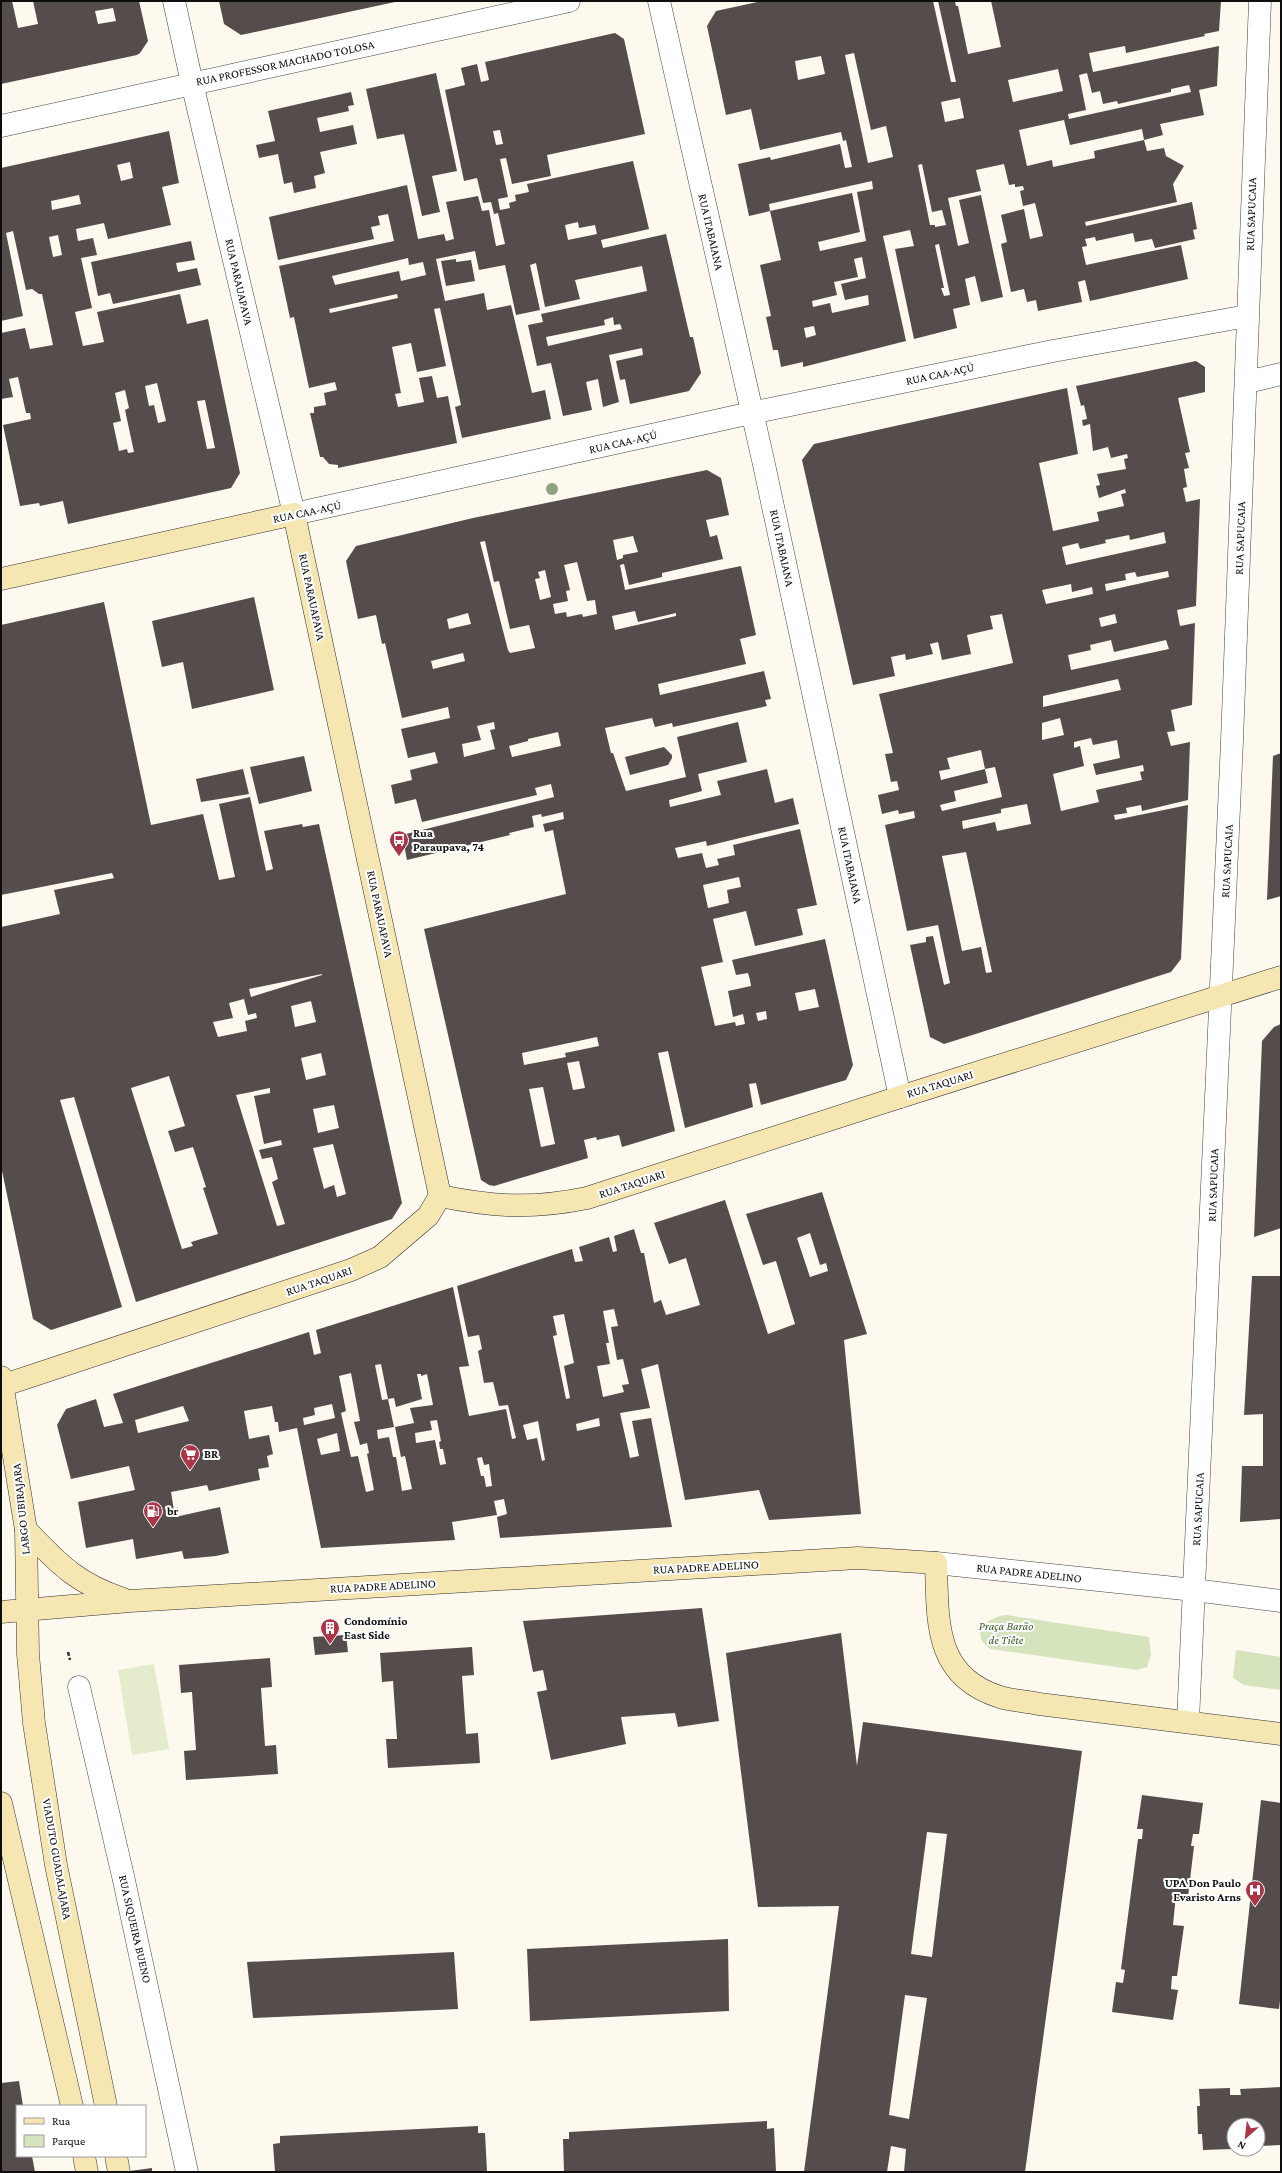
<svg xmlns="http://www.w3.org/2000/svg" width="1282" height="2173" font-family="'Crimson Pro',serif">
	<rect width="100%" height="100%" fill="#fdf9ef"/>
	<g fill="#d5e4bd">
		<path d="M1006 1615 1149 1637 1151 1655 1147 1667 1137 1670 991 1649C968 1635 986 1617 1006 1615Z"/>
		<path d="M1236 1650 1281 1657V1690L1244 1685 1233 1678Z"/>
	</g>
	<path fill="#e5eccd" d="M154 1664 169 1749 132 1755 118 1670Z"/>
	<g fill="#544d4b" fill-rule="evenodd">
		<path d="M1 1H12L18 28 38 24 33 1H139L148 41 140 53 137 55 1 84ZM113 8 116 21 98 24 95 11Z"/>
		<path d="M219 1H395V2L241 35 224 24Z"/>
		<path d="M762 1H933L951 82H956L938 1H955L956 6H958L968 54 1001 47 991 1H1221L1219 31 1204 34 1205 36 1126 53 1125 46 1089 53 1093 72 1219 46 1217 86 1199 90 1204 115 1160 124 1163 135 1144 140 1142 129 1070 145 1064 120 1019 130 1027 166 1052 160 1053 167 1095 158 1094 151 1144 140 1147 151 1164 148 1166 156 1184 166 1173 184 1177 202 1085 222 1086 226 1192 202 1197 229 1193 230 1195 239 1155 248 1152 239 1135 242 1133 233 1096 241 1095 237 1085 239 1087 246 1082 247 1086 265 1181 245 1188 279 1090 301 1085 280 1078 282 1082 302 1038 311 1036 300 1027 302 1024 289 1011 292 1001 244 1007 242 1001 215 1024 209 1030 239 1043 236 1035 203 1023 206 1020 191 1024 190 1023 186 1015 187V184L1009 185 1004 164 976 170 981 191 948 198 958 246 969 243 959 200 981 195 1003 297 981 302 975 276 965 279 970 305 953 309 957 328 914 339 895 249 914 246 910 230 883 236 906 341 803 367V362L781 367 778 350H773L766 317 771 316 760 265 781 260 770 211 749 216 738 164 770 157 771 160 840 144 845 168 852 167 846 140 843 141 841 132 760 150 751 109 726 115 707 26 716 11ZM854 53 871 130 886 126 893 157 868 163 845 55ZM821 56 825 74 798 80 795 61ZM1058 69 1063 91 1013 102 1008 80ZM1087 73 1092 93 1100 91 1103 104 1117 101 1118 104 1171 92V89L1189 85 1191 92 1069 119 1068 114 1086 110 1079 75ZM960 98 964 118 945 122 941 102ZM922 164 932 212 942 210 946 225 935 227V225H930L918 165ZM872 181 873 189 857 192 866 241 820 251 818 242 860 232 852 193 770 211 769 204ZM939 244 950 295 944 296 941 288H944L935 245ZM862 257 866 278 841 284 845 300 868 295 869 305 832 313 830 303 813 307 812 301 837 295 834 282 858 277 854 259ZM814 326 816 335 806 338 804 328Z"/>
		<path d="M615 33 624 39 645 134 547 155 551 176 512 184 506 158 500 159 508 197 498 199 500 210 510 208 509 203 516 201 515 195 529 192 527 184 633 161 649 229 601 240 603 248 666 234 690 337H693L701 373 689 391 630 404 625 379 620 380 616 361 643 355 642 348 609 355 619 402 603 407 598 379 586 382 592 410 563 416 551 363 537 366 528 325 543 322 541 314 647 291 642 266 575 280 580 299 545 307 536 263 530 265 540 310 516 315 505 265 479 270 475 251 436 259 445 301 484 293 487 310 511 305 532 393 545 390 551 419 462 438 455 407 461 405 440 308 434 309 446 366 417 372 411 343 392 347 401 393 395 394 398 407 424 402 419 378 432 376 437 398 448 396 457 443 338 468V465L329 464 323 457H320L310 413H314V407L326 405 324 393 337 390 335 382 309 388 294 317 290 318 279 266 394 241 388 214 378 216 380 225 371 227 374 239 278 260 269 217 407 185 418 239 444 234 446 241 454 239 446 202 478 196 482 211 489 210 496 246 505 244 498 213 494 214 491 202 483 203 477 178 464 181 445 90 465 85 461 68 477 64 481 82 489 80 485 62ZM500 130 503 144 496 145 493 131ZM578 222 579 228 595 225 597 234 568 240 565 225ZM408 258 409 265 423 262 426 275 401 281 399 271 335 285 332 276ZM397 294 398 298 330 313 329 309ZM613 317 614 325 620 324 622 329 548 346 546 337 605 325 604 320Z"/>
		<path d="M436 73 457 171 432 176 440 212 422 216 404 134 377 139 366 89Z"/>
		<path d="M351 92 354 105 348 106 349 111 317 118 320 132 353 125 357 144 320 152 325 173 314 176 316 188 294 193 292 182 284 184 278 154 259 158 256 145 275 141 268 111Z"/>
		<path d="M169 131 179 183 162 187 171 225 108 239 104 223 76 229 78 241 93 238 97 255 81 258 92 308 75 312 83 346 104 342 97 312 180 294 187 324 208 319 240 473 231 488 68 524 63 501 40 506 39 503 20 506 3 425 31 419 30 413H26L18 377 9 379 13 397 1 399V333L25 328 30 349 53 345 42 294H39L32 289 26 290 13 231 6 233 23 316 1 321V168ZM130 162 133 178 121 181 117 165ZM79 195 81 204 52 210 51 201ZM58 235 62 255 53 257 49 237ZM157 383 166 421 158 423 154 405 149 406 145 386ZM125 390 129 408 125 410 134 452 128 453 127 449 119 451 113 423 121 421 115 393ZM205 400 215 448 207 449 197 401Z"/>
		<path d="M191 241 195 260 176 263 178 272 197 268 201 285 113 304 110 293 98 296 91 262Z"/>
		<path d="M456 259V262L471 260 475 281 446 286 441 261Z"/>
		<path d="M1196 361 1205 367V392L1178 398 1190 452 1185 453 1189 468 1184 469 1187 487 1183 488 1186 502 1200 499 1196 606 1177 610 1180 626 1195 623 1192 705 1171 710 1175 731 1167 732 1171 746 1190 742 1188 800 1142 811 1141 805 1126 808 1127 813 1114 815 1115 820 1188 805 1181 959 1171 972 944 1044 930 1037 910 945 926 942V937L933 936 944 985 950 983 938 925 907 931 885 825 915 818 914 811 899 814 898 810 882 814 878 795 899 790 897 781 891 782 885 754 893 753 879 694 1013 663 1002 614 990 616 993 629 967 635 971 654 942 660 938 642 930 644 933 654 906 660 905 654 891 657 895 676 853 685 802 460 814 444 1067 388 1078 454 1039 463 1053 531 1099 521 1097 512 1124 506 1121 494 1126 493 1125 489 1099 498 1096 486 1100 485 1097 474 1126 469 1124 459 1128 458 1127 454 1111 458 1108 447 1093 451 1090 424 1083 426 1082 420 1087 419 1084 405 1081 406 1076 386ZM1164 532 1166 543 1066 565 1062 547 1078 543 1080 549 1106 543 1105 540 1129 535 1130 540ZM1168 571 1169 577 1106 591 1105 584 1126 580 1125 574 1135 572 1137 577ZM1071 584 1072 592 1092 587 1093 594 1046 604 1042 590ZM1115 614 1117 623 1101 627 1099 618ZM1111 640 1114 652 1166 640 1169 649 1071 670 1068 655 1091 650 1090 645ZM1118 679 1121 690 1043 707V696ZM1060 718 1064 735 1042 740V723ZM1091 738 1093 745 1117 740 1120 758 1093 764 1096 775 1143 765 1144 771 1140 772 1142 780 1096 790 1099 802 1061 811 1053 774 1084 766 1080 746 1074 748V742ZM981 750 985 769 995 767 1002 797 942 811 940 805 956 801 954 791 988 783 985 769 941 780 939 771 950 769 947 758ZM1027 804 1031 824 997 831 995 822 963 829 962 821 1001 813V809ZM966 852 992 972 986 973 981 947 962 951 942 856Z"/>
		<path d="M707 470 721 478 729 515 706 520 710 537 717 535 723 559 662 573V577L629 585 624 564 620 565 625 590 741 566 756 635 740 639 746 664 658 684 660 695 764 671 771 699 765 700 767 706 673 727 672 723 655 727 652 718 605 728 611 753H613L626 791 686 777 677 737 738 722 747 762 698 774 702 791 669 800 670 807 721 795 717 781 767 769 775 803 793 798 799 824 707 846 706 841 675 848 678 858 702 853 706 868 719 865 717 859 735 855 733 845 800 829 817 905 797 909 803 935 755 946 746 911 713 919 723 962 701 967 715 1026 735 1022 736 1026 745 1024 743 1014 733 1017 728 991 751 986 750 980 748 973 736 975 732 960 825 939 853 1065 846 1080 761 1105 756 1083 749 1084 753 1107 685 1128 668 1051 658 1053 675 1131 622 1147 619 1135 597 1140 596 1137 584 1140 588 1158 494 1186 489 1185 481 1180 424 929 566 894 553 830 545 832 543 824 564 819 563 812 542 817 541 814 532 816 534 827 509 833 510 835 407 860 402 835 554 797 551 784 535 788 537 795 422 822 416 799 395 804 391 785 412 780 410 770 438 763 435 752 408 758 401 729 450 718 448 707 402 718 385 643 382 644 376 615 358 619 346 561 356 546 473 518ZM633 536 638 552 623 555V558L617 560 613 540ZM485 541 494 582 499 581 510 629 529 625 535 648 510 653 508 650 480 542ZM577 562 587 601 595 600 597 614 583 617 582 614 567 617 566 612 555 614 553 604 568 601 566 591 570 590 564 565ZM545 570 551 597 540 600 535 579 540 578 538 572ZM635 611 638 622 676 613V616L615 630 612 616ZM468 613 471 624 449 629 447 619ZM463 653 465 661 433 669 431 661ZM494 722 495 729 490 730 495 749 464 757 462 744 481 740 477 726ZM558 732 561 746 512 757 509 746 528 741V739ZM739 877 741 887 727 890 729 903 708 908 703 885ZM815 989 819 1007 799 1011 795 993ZM766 1011 767 1019 758 1021 756 1013ZM597 1037 599 1046 565 1053 566 1057 524 1065 522 1053ZM579 1061 585 1088 573 1090 567 1063ZM543 1087 555 1144 541 1147 529 1089Z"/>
		<path d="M254 597 274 690 192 709 183 662 162 667 152 621Z"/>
		<path d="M104 602 151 825 203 814 219 880 235 877 219 804 250 797 266 871 273 869 264 831 302 824 303 827 319 824 402 1203 392 1219 136 1302 74 1097 60 1100 122 1307 51 1330 33 1319 1 1166V927L60 914 54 890 114 878 112 873 1 895V625ZM322 974V975L251 997 249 989ZM244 999 248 1015 256 1013 257 1018 245 1021 247 1031 218 1037 213 1022 233 1018 229 1003ZM311 1001 316 1022 295 1027 291 1006ZM321 1053 326 1075 306 1080 301 1058ZM169 1076 185 1126 168 1131 175 1152 193 1147 206 1187 203 1188 218 1234 191 1242 193 1246 182 1249 131 1088ZM270 1088V1093L254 1096 264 1144 281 1140 282 1145 259 1150 262 1159 272 1157 278 1179 272 1182 285 1224 277 1226 236 1095ZM334 1105 339 1128 318 1133 313 1109ZM333 1144 346 1194 337 1197 334 1185 324 1189 313 1148Z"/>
		<path d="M664 747 672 755V758L668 765 630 775 625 757Z"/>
		<path d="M1281 753V896L1267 900 1273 756Z"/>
		<path d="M304 756 312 791 259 804 250 767Z"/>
		<path d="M243 769 249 794 201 802 196 779Z"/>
		<path d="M1281 1024V1228L1254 1237 1262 1041 1274 1027Z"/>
		<path d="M822 1192 867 1334 844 1340 861 1514 769 1520 759 1490 685 1500 658 1364 641 1369 650 1408 620 1413 630 1458 639 1456 632 1421 651 1418 672 1527 500 1538 497 1517 507 1514 504 1499 494 1501 497 1515 452 1522 455 1540 321 1548 297 1428 279 1432 278 1422H275L272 1406 244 1411 249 1439 269 1435 273 1454 267 1456 269 1467 258 1469 260 1480 209 1491 207 1485 171 1492 175 1517 220 1507 229 1553 216 1556 184 1559 182 1551 136 1559 133 1539 86 1548 78 1502 135 1490 129 1466 71 1479 57 1425 66 1409 96 1399 104 1427 123 1423 113 1394 309 1332 314 1355 321 1353 316 1330 453 1287 469 1366 459 1367 469 1416 506 1409 512 1439 516 1438 508 1405 499 1406 493 1382 484 1383 478 1351 482 1349 479 1335 468 1337 457 1286 572 1249 575 1262 583 1261 579 1247 609 1237 613 1252 617 1251 614 1236 634 1229 641 1253H644L654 1303 661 1300 666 1315 700 1305 686 1258 669 1264 654 1223 725 1200 768 1334 795 1324 776 1261 763 1265 746 1214ZM810 1233 820 1265 826 1263 828 1271 810 1277 797 1238ZM614 1309 618 1326 611 1327 617 1360 623 1359 629 1384 622 1385 624 1392 603 1397 597 1366 610 1364 606 1343H609L603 1311ZM564 1314 574 1363 564 1366 570 1398 566 1399 553 1336 557 1335 553 1316ZM381 1364 388 1399 394 1398 396 1407 422 1399 417 1374H421V1376L427 1374 433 1405 410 1408 414 1423 395 1427 401 1457 405 1456 412 1489 402 1491 396 1457H393L389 1437 378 1439 377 1430 394 1427 388 1399 382 1400 375 1365ZM351 1373 360 1421 354 1422 360 1445 367 1443 369 1453 367 1454 374 1490 366 1492 358 1456 351 1457 341 1413 346 1411 339 1376ZM332 1404 335 1418 304 1425 303 1418 315 1415 314 1408ZM183 1406 189 1421 138 1433 135 1420ZM599 1418 600 1426 577 1431 576 1424ZM437 1420 441 1441 439 1442 440 1449H443L446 1464 440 1465 435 1440 416 1443 415 1433 432 1430 430 1421ZM538 1421 545 1460 542 1461 537 1438 527 1440 523 1425ZM337 1433 340 1451 321 1455 317 1439ZM482 1457 484 1465 489 1464 492 1486 486 1487 484 1476H481L477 1458Z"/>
		<path d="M1252 1276H1281V1519L1240 1522 1242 1466H1263V1414L1244 1415Z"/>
		<path d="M702 1608 719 1721 678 1727 675 1713 621 1717 626 1744 551 1760 537 1692 547 1690 543 1670 533 1672 523 1621Z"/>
		<path d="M841 1633 857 1766 863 1722 1082 1751 1025 2172H904L906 2149 891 2146 887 2172H804L839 1906 758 1907 726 1653ZM927 1832 947 1834 932 1957 911 1954ZM905 1995 927 1998 909 2119 889 2115Z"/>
		<path d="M346 1635 348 1652 315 1655 313 1637Z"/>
		<path d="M472 1647 474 1675 462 1676 466 1734 478 1733 480 1763 388 1768 386 1739H397L393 1681 382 1682 380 1653Z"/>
		<path d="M270 1658 272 1687 261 1688 265 1746 276 1745 278 1774 186 1780 184 1751 196 1750 192 1692 181 1693 179 1665Z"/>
		<path d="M1142 1795 1203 1803 1199 1834H1193L1191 1846H1194L1188 1897 1176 1895 1173 1925 1184 1926 1177 1976H1172L1171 1989 1178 1990 1173 2020 1112 2012 1116 1982 1123 1983 1125 1970 1121 1969 1138 1839H1142L1143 1829H1137Z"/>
		<path d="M1261 1800 1281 1803V1992L1279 2009 1239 2004Z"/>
		<path d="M728 1939 729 2011 530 2021 527 1949Z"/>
		<path d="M454 1952 458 2009 253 2018 247 1962Z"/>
		<path d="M19 2081 23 2106H17V2156H32L35 2172H1V2083Z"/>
		<path d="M1281 2087V2145L1258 2146V2125H1234L1232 2149 1203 2150 1202 2134H1198L1197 2106H1200L1199 2089 1230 2088V2095H1241L1240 2089Z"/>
		<path d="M767 2121V2129L774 2128 776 2172H564L563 2139H569V2132Z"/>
		<path d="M478 2126V2133H485L487 2172H275L273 2144 280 2143V2136Z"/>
		<path d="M152 2168V2172H130V2171Z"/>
	</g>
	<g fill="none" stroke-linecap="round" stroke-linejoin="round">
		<g stroke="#404040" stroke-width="23">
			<g id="street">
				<path d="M174 1 192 83 294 514 751 413 1053 351 1247 316"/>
				<path d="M659 1 763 460 900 1097"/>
				<path d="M1 126 569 1"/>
				<path d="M1247 382 1281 374"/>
				<path d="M936 1563 1194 1590 1281 1601"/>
				<path d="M79 1687 123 1876 187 2172"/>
				<path d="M1188 1721 1232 741 1260 1"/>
			</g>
		</g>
		<g stroke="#2f2f2f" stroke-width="23">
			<g id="secondary">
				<path d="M1 579 294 514 440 1196"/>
				<path d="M440 1196C494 1207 533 1209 587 1198L900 1097 1281 977"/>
				<path d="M1 1377 26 1530 28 1654 34 1723 56 1865 106 2106"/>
				<path d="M1 1386 351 1270 380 1257 428 1216 440 1196"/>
				<path d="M26 1530C60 1565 76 1583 123 1599"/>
				<path d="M1 1612 130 1601 858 1558 936 1563C938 1620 933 1676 1000 1697 1012 1701 1026 1701 1039 1704L1281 1734"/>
				<path d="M1 1803 72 2106"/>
				<path d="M84 2156 87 2172"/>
				<path d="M116 2156 119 2172"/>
			</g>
		</g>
		<path stroke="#2f2f2f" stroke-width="2.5" stroke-dasharray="4 2" stroke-linecap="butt" d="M68 1652 70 1660"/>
		<use href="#street" stroke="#fff" stroke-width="22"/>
		<use href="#secondary" stroke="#f5e6b2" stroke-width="22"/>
	</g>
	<circle fill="#90a380" cx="552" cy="489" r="6"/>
	<defs>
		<g id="bus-pin" transform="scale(1)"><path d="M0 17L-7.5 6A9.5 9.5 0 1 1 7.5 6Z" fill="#ac3649" stroke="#fff"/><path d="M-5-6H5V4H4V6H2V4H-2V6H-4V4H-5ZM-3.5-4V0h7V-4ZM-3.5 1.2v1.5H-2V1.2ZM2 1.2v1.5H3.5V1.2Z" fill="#fff"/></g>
		<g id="supermarket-pin" transform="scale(1)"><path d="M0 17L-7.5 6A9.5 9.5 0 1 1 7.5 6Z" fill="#ac3649" stroke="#fff"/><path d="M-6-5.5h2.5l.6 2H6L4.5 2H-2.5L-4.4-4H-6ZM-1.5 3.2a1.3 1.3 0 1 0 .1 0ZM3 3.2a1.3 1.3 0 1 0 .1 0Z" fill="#fff"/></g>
		<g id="fuel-pin" transform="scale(1)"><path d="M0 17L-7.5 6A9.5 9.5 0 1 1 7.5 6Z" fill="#ac3649" stroke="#fff"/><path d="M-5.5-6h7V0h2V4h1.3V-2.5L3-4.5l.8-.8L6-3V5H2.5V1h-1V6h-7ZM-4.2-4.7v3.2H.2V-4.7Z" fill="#fff"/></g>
		<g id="building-pin" transform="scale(1)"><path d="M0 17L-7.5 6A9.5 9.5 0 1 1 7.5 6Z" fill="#ac3649" stroke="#fff"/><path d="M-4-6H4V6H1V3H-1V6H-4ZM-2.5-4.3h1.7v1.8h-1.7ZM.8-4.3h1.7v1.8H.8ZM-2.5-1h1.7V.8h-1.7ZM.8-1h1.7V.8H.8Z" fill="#fff"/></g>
		<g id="hospital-pin" transform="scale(1)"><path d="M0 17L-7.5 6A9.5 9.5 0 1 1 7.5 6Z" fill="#ac3649" stroke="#fff"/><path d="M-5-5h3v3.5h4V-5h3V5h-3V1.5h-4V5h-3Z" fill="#fff"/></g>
	</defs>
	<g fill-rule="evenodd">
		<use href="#bus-pin" x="399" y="840"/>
		<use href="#supermarket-pin" x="190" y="1454"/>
		<use href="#fuel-pin" x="153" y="1511"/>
		<use href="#building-pin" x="330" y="1628"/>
		<use href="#hospital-pin" x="1255" y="1890"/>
	</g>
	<g text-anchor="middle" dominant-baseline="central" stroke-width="4" stroke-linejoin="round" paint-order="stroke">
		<g font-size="12" fill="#0d0d0d" stroke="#fff">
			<text transform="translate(285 63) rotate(-12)">RUA PROFESSOR MACHADO TOLOSA</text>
			<text transform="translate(1251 214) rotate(-88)">RUA SAPUCAIA</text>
			<text transform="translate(711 232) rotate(77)">RUA ITABAIANA</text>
			<text transform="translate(239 282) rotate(77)">RUA PARAUAPAVA</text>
			<text transform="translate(940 374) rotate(-12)">RUA CAA-AÇÚ</text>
			<text transform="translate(623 442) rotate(-13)">RUA CAA-AÇÚ</text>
			<text transform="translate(307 512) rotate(-12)">RUA CAA-AÇÚ</text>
			<text transform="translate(1240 538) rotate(-88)">RUA SAPUCAIA</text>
			<text transform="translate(782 548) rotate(78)">RUA ITABAIANA</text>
			<text transform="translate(312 597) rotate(78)">RUA PARAUAPAVA</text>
			<text transform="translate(1227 861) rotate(-87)">RUA SAPUCAIA</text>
			<text transform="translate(850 865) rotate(78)">RUA ITABAIANA</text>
			<text transform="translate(380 914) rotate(78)">RUA PARAUAPAVA</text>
			<text transform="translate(940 1084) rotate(-17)">RUA TAQUARI</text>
			<text transform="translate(632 1184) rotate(-18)">RUA TAQUARI</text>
			<text transform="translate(1213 1185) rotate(-88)">RUA SAPUCAIA</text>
			<text transform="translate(319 1281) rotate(-19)">RUA TAQUARI</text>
			<text transform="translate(21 1509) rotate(-96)">LARGO UBIRAJARA</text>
			<text transform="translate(1198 1509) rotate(-87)">RUA SAPUCAIA</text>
			<text transform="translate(706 1567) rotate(-3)">RUA PADRE ADELINO</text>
			<text transform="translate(1029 1573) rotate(6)">RUA PADRE ADELINO</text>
			<text transform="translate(383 1586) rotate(-3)">RUA PADRE ADELINO</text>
			<text transform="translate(57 1859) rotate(80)">VIADUTO GUADALAJARA</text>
			<text transform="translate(135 1929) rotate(77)">RUA SIQUEIRA BUENO</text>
		</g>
		<g font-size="12" font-weight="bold" fill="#0d0d0d" stroke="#fff" text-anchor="start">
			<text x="413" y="833">Rua<tspan x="413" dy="14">Paraupava, 74</tspan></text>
			<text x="204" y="1454">BR</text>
			<text x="167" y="1511">br</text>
			<text x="344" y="1621">Condomínio<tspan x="344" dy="14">East Side</tspan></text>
			<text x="1241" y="1883" text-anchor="end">UPA Don Paulo<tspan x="1241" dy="14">Evaristo Arns</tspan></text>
		</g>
		<g font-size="12" font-style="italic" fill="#375d25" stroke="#fff">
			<text x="1006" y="1626">Praça Barão<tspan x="1006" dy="14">de Tiête</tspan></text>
		</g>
	</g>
	<rect width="1282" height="2173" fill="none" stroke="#0d0d0d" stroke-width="4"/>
	<rect x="16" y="2105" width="130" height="52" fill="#ffffff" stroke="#9e9e9e"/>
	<rect x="24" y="2118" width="20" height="6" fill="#f5e6b2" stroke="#9e9e9e"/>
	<text x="52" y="2125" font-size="12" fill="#0d0d0d">Rua</text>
	<rect x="24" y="2135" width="20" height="12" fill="#d5e4bd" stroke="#9e9e9e"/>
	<text x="52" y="2145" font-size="12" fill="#0d0d0d">Parque</text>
	<g transform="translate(1246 2137) rotate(208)"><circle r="19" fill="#ffffff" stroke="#9e9e9e"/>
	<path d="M0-3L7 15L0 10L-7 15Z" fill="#ac3649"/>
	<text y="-6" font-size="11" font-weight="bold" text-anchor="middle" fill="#0d0d0d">N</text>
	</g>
</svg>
